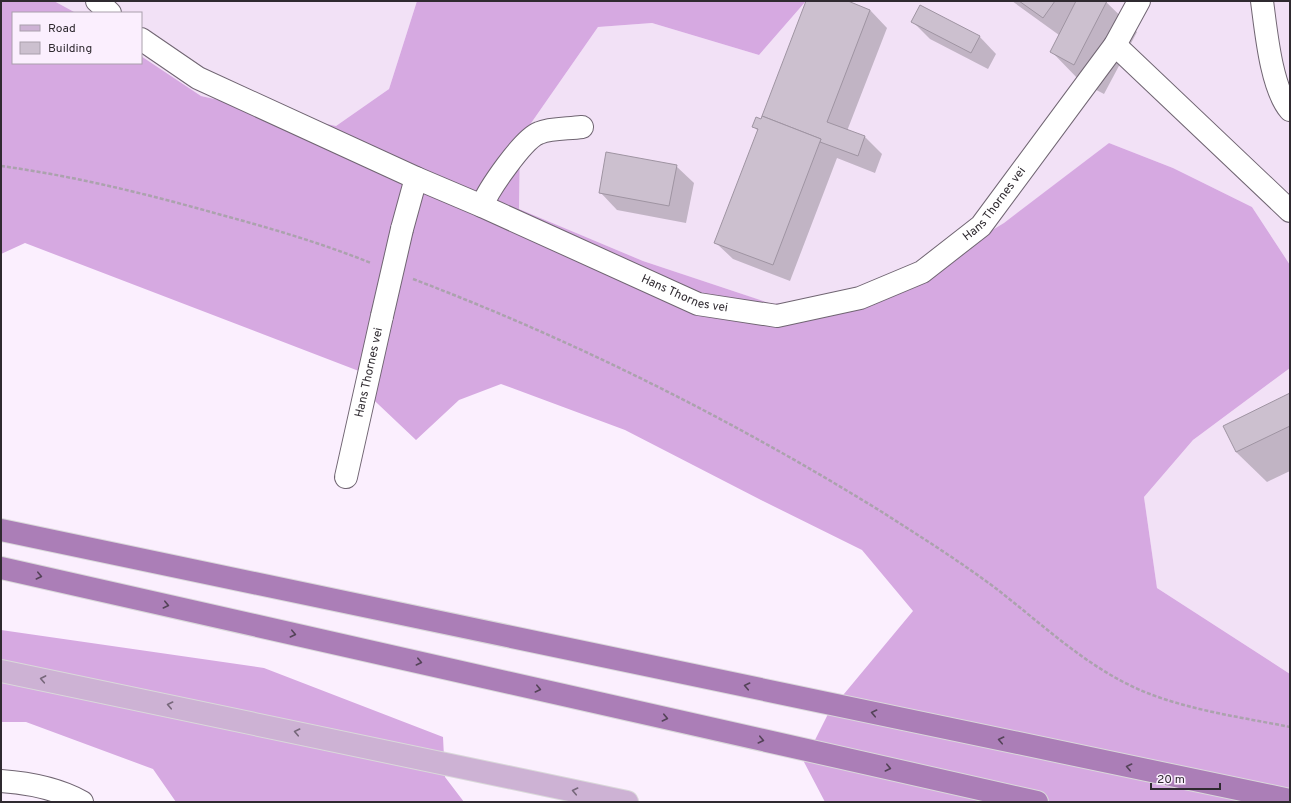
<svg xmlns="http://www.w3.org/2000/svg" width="1291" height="803" font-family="Overpass,sans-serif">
	<rect width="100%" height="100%" fill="#fbeffe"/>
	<g fill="#f2e1f6">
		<path d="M54 1H417L389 89 336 126 201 96 141 56V13H76Z"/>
		<path d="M806 1H1290V265L1252 207 1173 168 1109 143 1005 223 889 292 772 304 643 261 519 209 520 139 598 27 652 23 759 55Z"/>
		<path d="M1290 368V674L1157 588 1144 497 1193 440Z"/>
	</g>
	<g fill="#d6a9e1">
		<path d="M1 1H54L76 13H13V63H141V56L201 96 336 126 389 89 417 1H806L759 55 652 23 598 27 520 139 519 209 643 261 772 304 889 292 1004 223 1109 143 1173 168 1252 207 1290 265V368L1193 440 1144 497 1157 588 1290 674V802H825L804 762 829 712 913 611 862 550 761 500 625 430 501 384 459 400 416 440 359 386 364 373 25 243 1 254Z"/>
		<path d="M1 630 264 668 443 737 445 777 464 802H176L153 769 26 722H1Z"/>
	</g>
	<g fill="#0003">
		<path d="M807 1H845L870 10 887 28 847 131 865 137 882 154 875 173 837 158 790 281 733 259 715 242 758 131 754 127 762 120Z"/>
		<path d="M1012 1H1105L1137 32 1104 94 1081 82 1051 51 1059 35Z"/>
		<path d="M913 22 979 36 996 54 988 69 930 39Z"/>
		<path d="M676 166 694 183 686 223 617 210 600 192Z"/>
		<path d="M1290 394V471L1267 482 1236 452Z"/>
	</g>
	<g fill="#ccc0cf" stroke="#9f94a2">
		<path d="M806 1H848L870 10 827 122 865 136 858 156 820 142 821 139 762 116Z"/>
		<path d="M1019 1H1055L1043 18Z"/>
		<path d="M1076 1H1107L1074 65 1050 52Z"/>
		<path d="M920 5 980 36 971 53 911 22Z"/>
		<path d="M762 116 821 139 773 265 714 243 758 129 752 127 756 117 761 119Z"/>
		<path d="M606 152 677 165 669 206 599 193Z"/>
		<path d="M1290 393V426L1236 452 1223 426Z"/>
	</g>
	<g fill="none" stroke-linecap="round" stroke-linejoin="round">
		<g stroke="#706572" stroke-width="24">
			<g id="minor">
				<path d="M97 1 110 13"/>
				<path d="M1262 1C1266 30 1271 88 1290 110"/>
				<path id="s1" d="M141 39 198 78 416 178 482 206 698 304 777 316 860 298 922 272 981 226 1115 45 1139 1"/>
				<path d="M1115 45 1290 211"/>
				<path d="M482 206C488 190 523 139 539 133 551 128 568 129 582 127"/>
				<path d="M402 229 416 178"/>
				<path id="s2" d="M346 477 382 316"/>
				<path d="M1 781C29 783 57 788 82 802"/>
			</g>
		</g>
		<g stroke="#dad9da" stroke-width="24">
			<path id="major" d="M1 671 627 802"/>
		</g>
		<g stroke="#dad9da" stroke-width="24">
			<g id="highway">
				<path d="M1 530 1290 800"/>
				<path d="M1 568 1037 802"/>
			</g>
		</g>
		<g stroke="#aba2ad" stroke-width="2.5" stroke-dasharray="4 2" stroke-linecap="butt">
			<path d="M1 166C74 176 147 194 218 214 270 228 321 243 371 263"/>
			<path d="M413 279C576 341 733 420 882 512 921 537 961 562 998 590 1043 625 1087 667 1140 690 1187 710 1240 717 1290 727"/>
		</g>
		<use href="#minor" stroke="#fff" stroke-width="22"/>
		<use href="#major" stroke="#cdb2d4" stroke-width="22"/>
		<use href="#highway" stroke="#ab7eb7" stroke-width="22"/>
		<g stroke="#706572" stroke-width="24" stroke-linecap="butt">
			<path id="minor-bridge" d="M382 316 402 229"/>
		</g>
		<use href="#minor-bridge" stroke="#fff" stroke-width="22"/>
	</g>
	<defs><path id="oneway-chevron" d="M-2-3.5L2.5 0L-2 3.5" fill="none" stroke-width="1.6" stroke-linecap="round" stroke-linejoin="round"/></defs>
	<g stroke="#544358">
		<use href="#oneway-chevron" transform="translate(39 576) rotate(13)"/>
		<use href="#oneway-chevron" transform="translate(166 605) rotate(13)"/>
		<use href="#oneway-chevron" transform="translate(293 634) rotate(13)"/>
		<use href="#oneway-chevron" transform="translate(419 662) rotate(13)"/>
		<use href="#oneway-chevron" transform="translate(747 686) rotate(-168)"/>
		<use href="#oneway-chevron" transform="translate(538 689) rotate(13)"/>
		<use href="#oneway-chevron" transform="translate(874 713) rotate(-168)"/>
		<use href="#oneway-chevron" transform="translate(665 718) rotate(13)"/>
		<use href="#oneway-chevron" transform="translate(761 740) rotate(13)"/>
		<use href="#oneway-chevron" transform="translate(1001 740) rotate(-168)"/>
		<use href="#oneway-chevron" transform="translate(1129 767) rotate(-168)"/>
		<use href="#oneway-chevron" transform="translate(888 768) rotate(13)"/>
	</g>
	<g stroke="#76677a">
		<use href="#oneway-chevron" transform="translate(43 679) rotate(-169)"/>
		<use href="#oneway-chevron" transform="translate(170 705) rotate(-168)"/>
		<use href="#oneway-chevron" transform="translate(297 732) rotate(-168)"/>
		<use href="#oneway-chevron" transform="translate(575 791) rotate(-168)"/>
	</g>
	<g text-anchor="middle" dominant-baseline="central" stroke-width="4" stroke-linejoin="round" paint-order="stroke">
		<g font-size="12" fill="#2f2a30" stroke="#fbeffe">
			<text stroke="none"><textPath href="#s1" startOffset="950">Hans Thornes vei</textPath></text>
			<text stroke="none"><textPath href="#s1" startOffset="602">Hans Thornes vei</textPath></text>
			<text stroke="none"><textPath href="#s2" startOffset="107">Hans Thornes vei</textPath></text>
		</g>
	</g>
	<rect width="1291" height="803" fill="none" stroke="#2f2a30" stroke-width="4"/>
	<rect x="12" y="12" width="130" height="52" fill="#fbeffe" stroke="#a9a0ac"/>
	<rect x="20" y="25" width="20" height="6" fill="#cdb2d4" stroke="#a9a0ac"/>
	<text x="48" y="32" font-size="12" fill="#2f2a30">Road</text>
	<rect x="20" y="42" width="20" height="12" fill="#ccc0cf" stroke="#a9a0ac"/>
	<text x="48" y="52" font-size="12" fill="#2f2a30">Building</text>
	<path d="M1151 783v6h69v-6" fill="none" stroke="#2f2a30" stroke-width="2"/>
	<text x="1157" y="783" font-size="12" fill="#2f2a30" stroke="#fbeffe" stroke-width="3" paint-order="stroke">20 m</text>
</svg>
